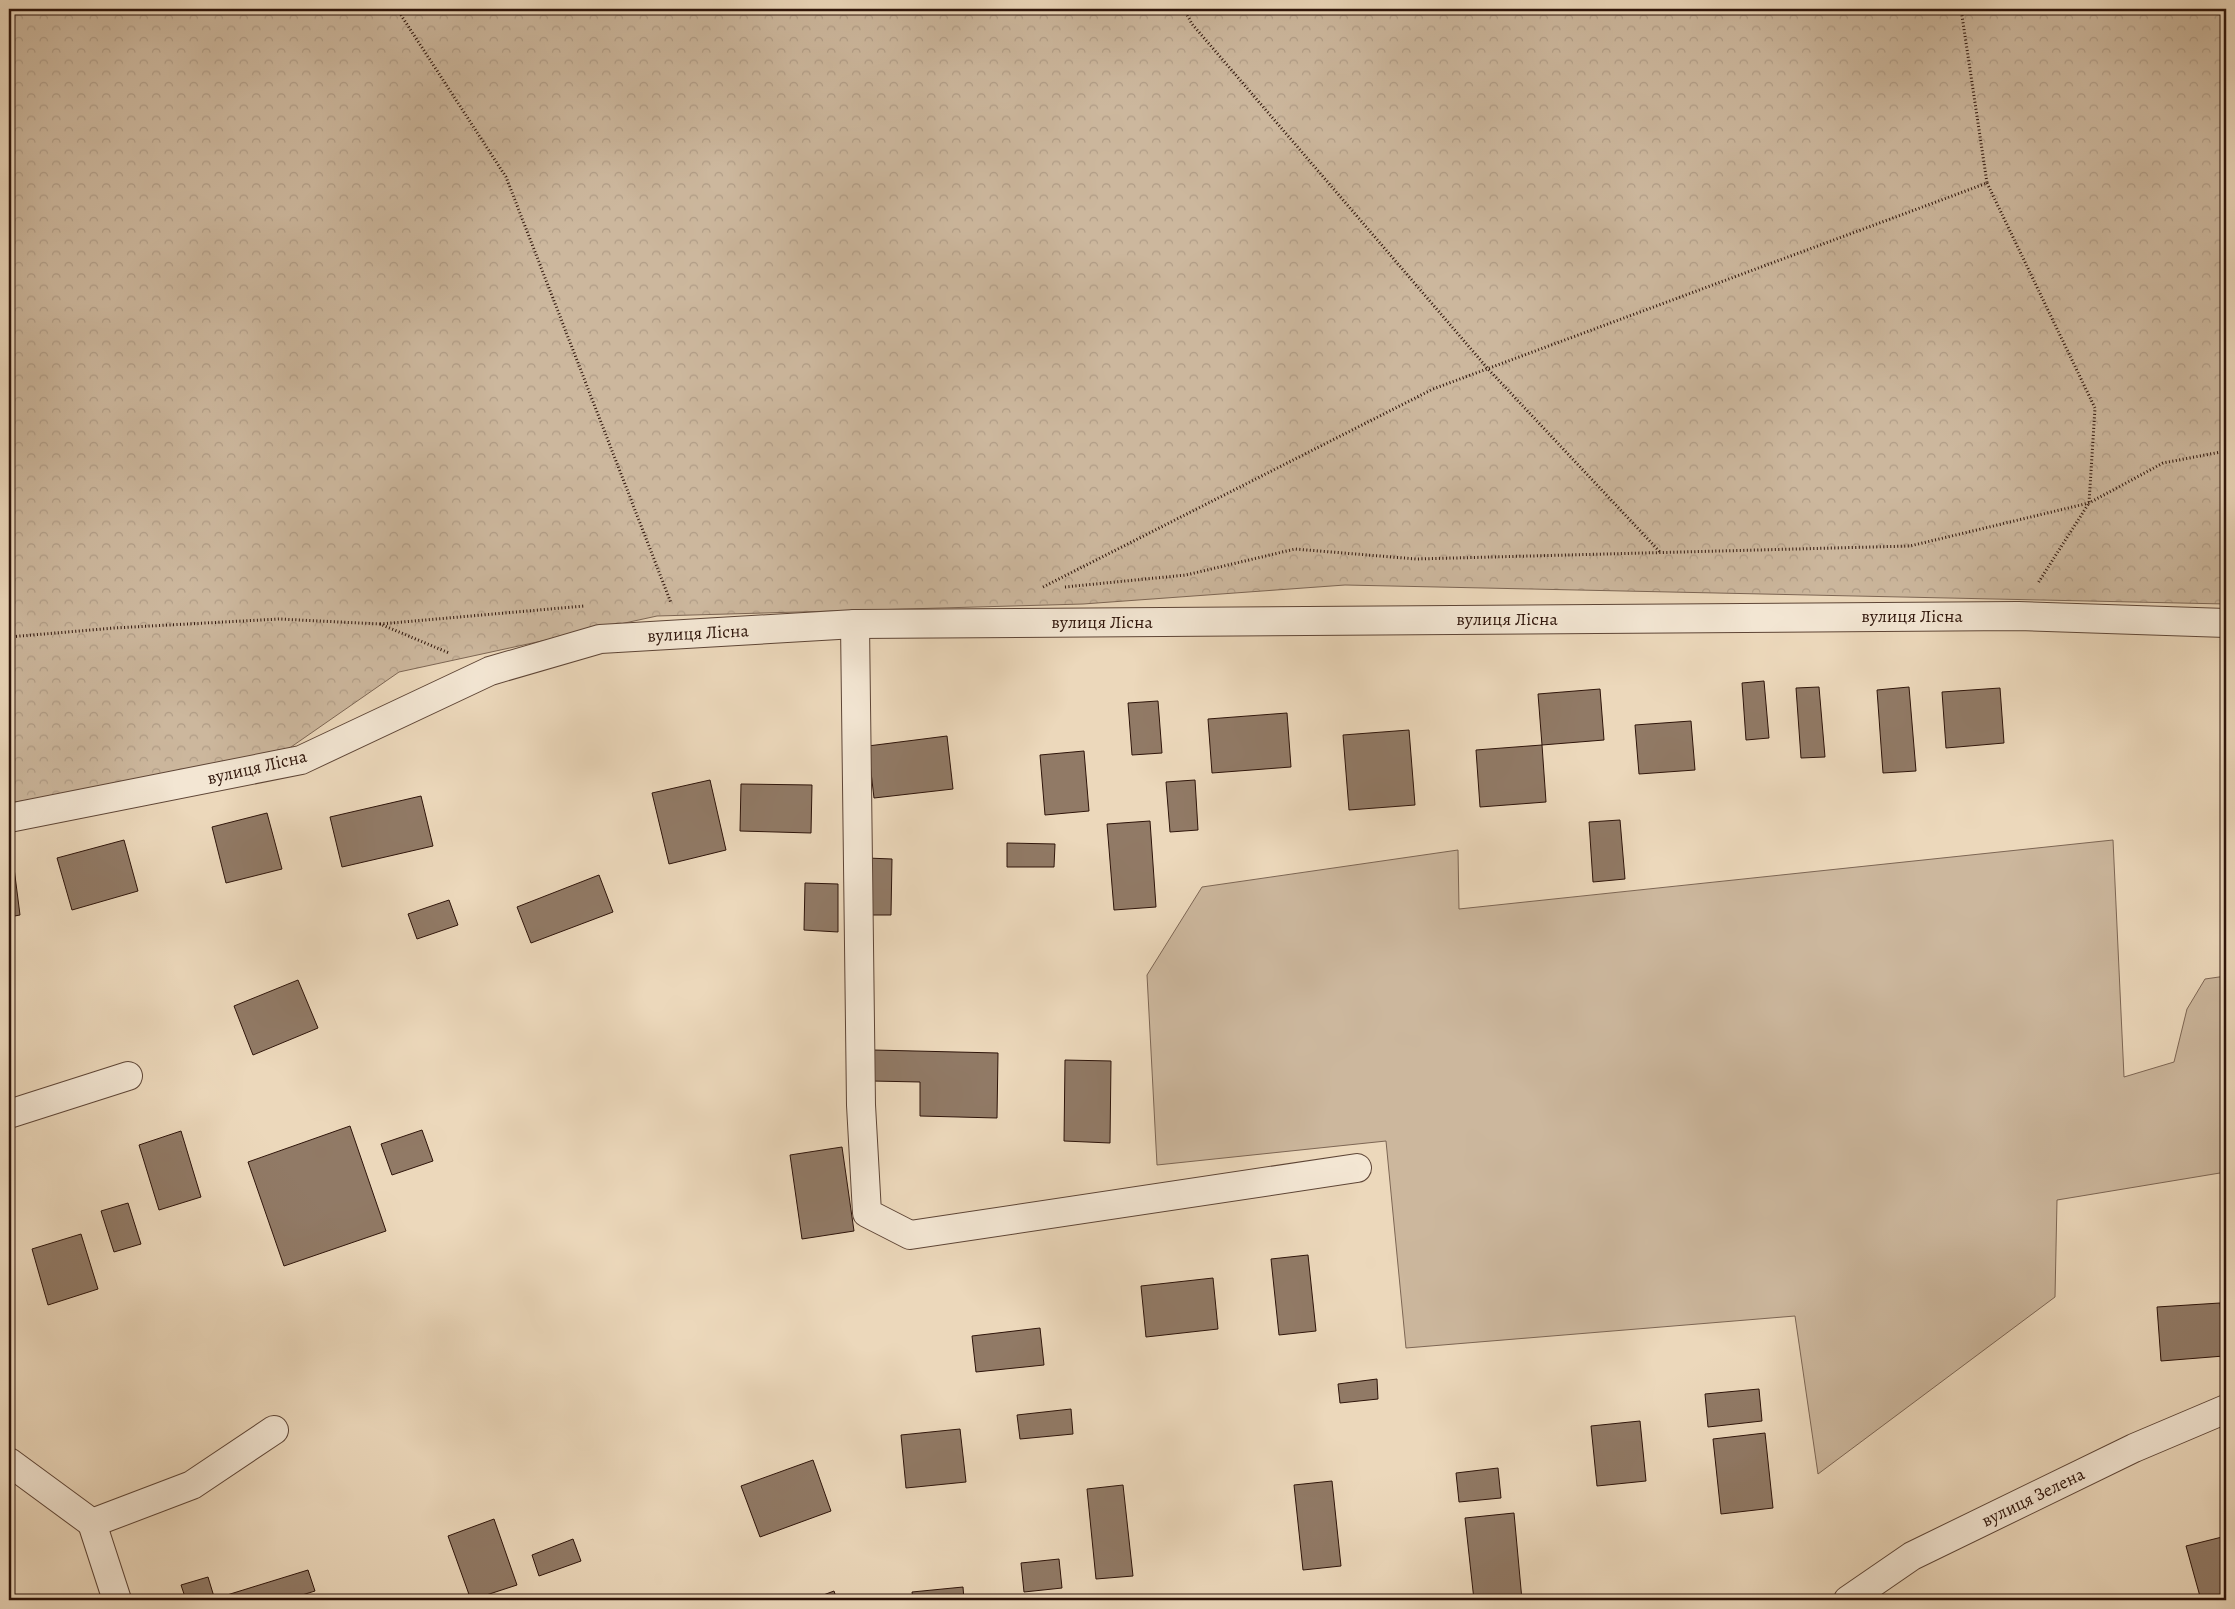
<svg xmlns="http://www.w3.org/2000/svg" width="2235" height="1609" font-family="Alegreya,serif">
	<defs>
		<pattern id="forest-crowns" width="20" height="18" patternUnits="userSpaceOnUse" patternTransform="scale(1.25)"><rect width="20" height="18" fill="#ccb79d"/><path d="M2 6a3 3 0 1 1 6 0M12 15a3 3 0 1 1 6 0" fill="none" stroke="#b09c86"/></pattern>
	</defs>
	<rect width="100%" height="100%" fill="#ecd8bb"/>
	<filter id="stains"><feTurbulence type="fractalNoise" baseFrequency=".004" numOctaves="4"/><feColorMatrix values="0 0 0 0 .2 0 0 0 0 .09 0 0 0 0 .02 0 0 0 .5 -.17"/></filter>
	<radialGradient id="worn" r=".72"><stop offset=".6" stop-color="#630" stop-opacity="0"/><stop offset="1" stop-color="#630" stop-opacity=".3"/></radialGradient>
	<path fill="url(#forest-crowns)" stroke="#7d6654" d="M9 9H2226V604L1345 585 1083 604 657 616 399 672 268 763 9 803Z"/>
	<path fill="#ccb79d" stroke="#7d6654" d="M2113 840 2124 1077 2174 1062 2187 1009 2205 979 2226 976V1172L2057 1200 2055 1297 1818 1474 1795 1316 1406 1348 1386 1141 1157 1165 1147 975 1202 887 1458 850 1459 909Z"/>
	<g fill="#917a66" stroke="#2e140a">
		<path d="M1764 681 1769 738 1746 740 1742 683Z"/>
		<path d="M1819 687 1825 757 1801 758 1796 688Z"/>
		<path d="M1909 687 1916 771 1883 773 1877 690Z"/>
		<path d="M2000 688 2004 743 1946 748 1942 692Z"/>
		<path d="M1600 689 1604 740 1542 745 1538 694Z"/>
		<path d="M1158 701 1162 753 1132 755 1128 703Z"/>
		<path d="M1287 713 1291 767 1212 773 1208 719Z"/>
		<path d="M1691 721 1695 770 1639 774 1635 725Z"/>
		<path d="M1409 730 1415 805 1349 810 1343 735Z"/>
		<path d="M947 736 953 789 874 798 868 746Z"/>
		<path d="M1542 745 1546 802 1480 807 1476 750Z"/>
		<path d="M1084 751 1089 811 1045 815 1040 755Z"/>
		<path d="M710 780 726 850 669 864 652 793Z"/>
		<path d="M1195 780 1198 830 1170 832 1166 782Z"/>
		<path d="M741 784 812 785 811 833 740 831Z"/>
		<path d="M421 796 433 846 342 867 330 817Z"/>
		<path d="M267 813 282 869 226 883 212 827Z"/>
		<path d="M1620 820 1625 879 1593 882 1589 822Z"/>
		<path d="M1150 821 1156 907 1114 910 1107 824Z"/>
		<path d="M124 840 138 891 72 910 57 858Z"/>
		<path d="M1007 843 1055 844 1054 867H1007Z"/>
		<path d="M867 858 892 859 891 915H866Z"/>
		<path d="M9 860H13L20 915 9 917Z"/>
		<path d="M599 875 613 912 531 943 517 907Z"/>
		<path d="M805 883 838 884V932L804 930Z"/>
		<path d="M449 900 458 925 417 939 408 914Z"/>
		<path d="M298 980 318 1028 253 1055 234 1006Z"/>
		<path d="M873 1050 998 1053 997 1118 920 1116V1082L872 1081Z"/>
		<path d="M1065 1060 1111 1061 1110 1143 1064 1141Z"/>
		<path d="M350 1126 386 1231 284 1266 248 1162Z"/>
		<path d="M422 1130 433 1161 392 1175 381 1144Z"/>
		<path d="M181 1131 201 1197 159 1210 139 1145Z"/>
		<path d="M842 1147 854 1231 802 1239 790 1155Z"/>
		<path d="M128 1203 141 1244 114 1252 101 1211Z"/>
		<path d="M81 1234 98 1289 48 1305 32 1249Z"/>
		<path d="M1308 1255 1316 1331 1279 1335 1271 1259Z"/>
		<path d="M1213 1278 1218 1329 1146 1337 1141 1286Z"/>
		<path d="M2220 1303 2224 1356 2161 1361 2157 1307Z"/>
		<path d="M1040 1328 1044 1365 976 1372 972 1336Z"/>
		<path d="M1377 1379 1378 1399 1340 1403 1338 1384Z"/>
		<path d="M1759 1389 1762 1421 1708 1427 1705 1394Z"/>
		<path d="M1071 1409 1073 1434 1020 1439 1017 1415Z"/>
		<path d="M1640 1421 1646 1481 1597 1486 1591 1426Z"/>
		<path d="M960 1429 966 1482 906 1488 901 1435Z"/>
		<path d="M1765 1433 1773 1508 1721 1514 1713 1439Z"/>
		<path d="M813 1460 831 1511 760 1537 741 1486Z"/>
		<path d="M1498 1468 1501 1498 1459 1502 1456 1473Z"/>
		<path d="M1332 1481 1341 1566 1303 1570 1294 1485Z"/>
		<path d="M1123 1485 1133 1576 1096 1579 1087 1489Z"/>
		<path d="M1514 1513 1522 1600H1474L1465 1518Z"/>
		<path d="M494 1519 517 1585 471 1600 448 1536Z"/>
		<path d="M2222 1537 2226 1552V1600H2201L2186 1546Z"/>
		<path d="M573 1539 581 1561 539 1576 532 1555Z"/>
		<path d="M1059 1559 1062 1588 1024 1592 1021 1563Z"/>
		<path d="M308 1570 315 1591 286 1600 214 1599Z"/>
		<path d="M208 1577 215 1600H186L181 1585Z"/>
		<path d="M963 1587 964 1600H913L912 1592Z"/>
		<path d="M834 1591 837 1600H810Z"/>
	</g>
	<g fill="none" stroke-linecap="round" stroke-linejoin="round">
		<g stroke="#5e4536" stroke-width="30">
			<g id="minor">
				<path d="M855 624 861 1105 867 1213 910 1235 1357 1168"/>
				<path d="M9 818 301 760 490 671 600 639 855 624 2018 616 2226 623"/>
				<path d="M9 1114 128 1076"/>
				<path d="M9 1462 92 1523"/>
				<path d="M92 1523 192 1485 274 1430"/>
				<path d="M92 1523 117 1600"/>
				<path d="M1848 1600 1912 1556 2134 1448 2226 1409"/>
			</g>
		</g>
		<g stroke="#2e140a" stroke-width="3" stroke-dasharray="1 2.5" stroke-linecap="butt">
			<path d="M397 9 506 177 671 603"/>
			<path d="M1184 9 1192 24 1489 370 1660 552"/>
			<path d="M1987 183 2095 408 2089 503 2038 583"/>
			<path d="M1043 587 1433 389 1987 183 1961 9"/>
			<path d="M1065 587 1186 575 1295 549 1416 559 1910 546 2089 503 2163 463 2226 451"/>
			<path d="M380 624 584 606"/>
			<path d="M9 637 114 628 279 619 380 624 449 653"/>
		</g>
		<use href="#minor" stroke="#f3e6d3" stroke-width="28"/>
	</g>
	<g text-anchor="middle" dominant-baseline="central" stroke-width="4.5" stroke-linejoin="round" paint-order="stroke">
		<g font-size="18" fill="#2e140a" stroke="#f3e6d3">
			<text x="1912" y="616">вулиця Лісна</text>
			<text x="1507" y="619">вулиця Лісна</text>
			<text x="1102" y="622">вулиця Лісна</text>
			<text transform="translate(698 633) rotate(-3)">вулиця Лісна</text>
			<text transform="translate(257 767) rotate(-13)">вулиця Лісна</text>
			<text transform="translate(2033 1497) rotate(-26)">вулиця Зелена</text>
		</g>
	</g>
	<rect width="2235" height="1609" fill="none" stroke="#ecd8bb" stroke-width="30"/>
	<rect x="10" y="10" width="2215" height="1589" fill="none" stroke="#2e140a" stroke-width="2.5"/>
	<rect x="15" y="15" width="2205" height="1579" fill="none" stroke="#2e140a"/>
	<rect width="100%" height="100%" filter="url(#stains)"/>
	<rect width="100%" height="100%" fill="url(#worn)"/>
</svg>
